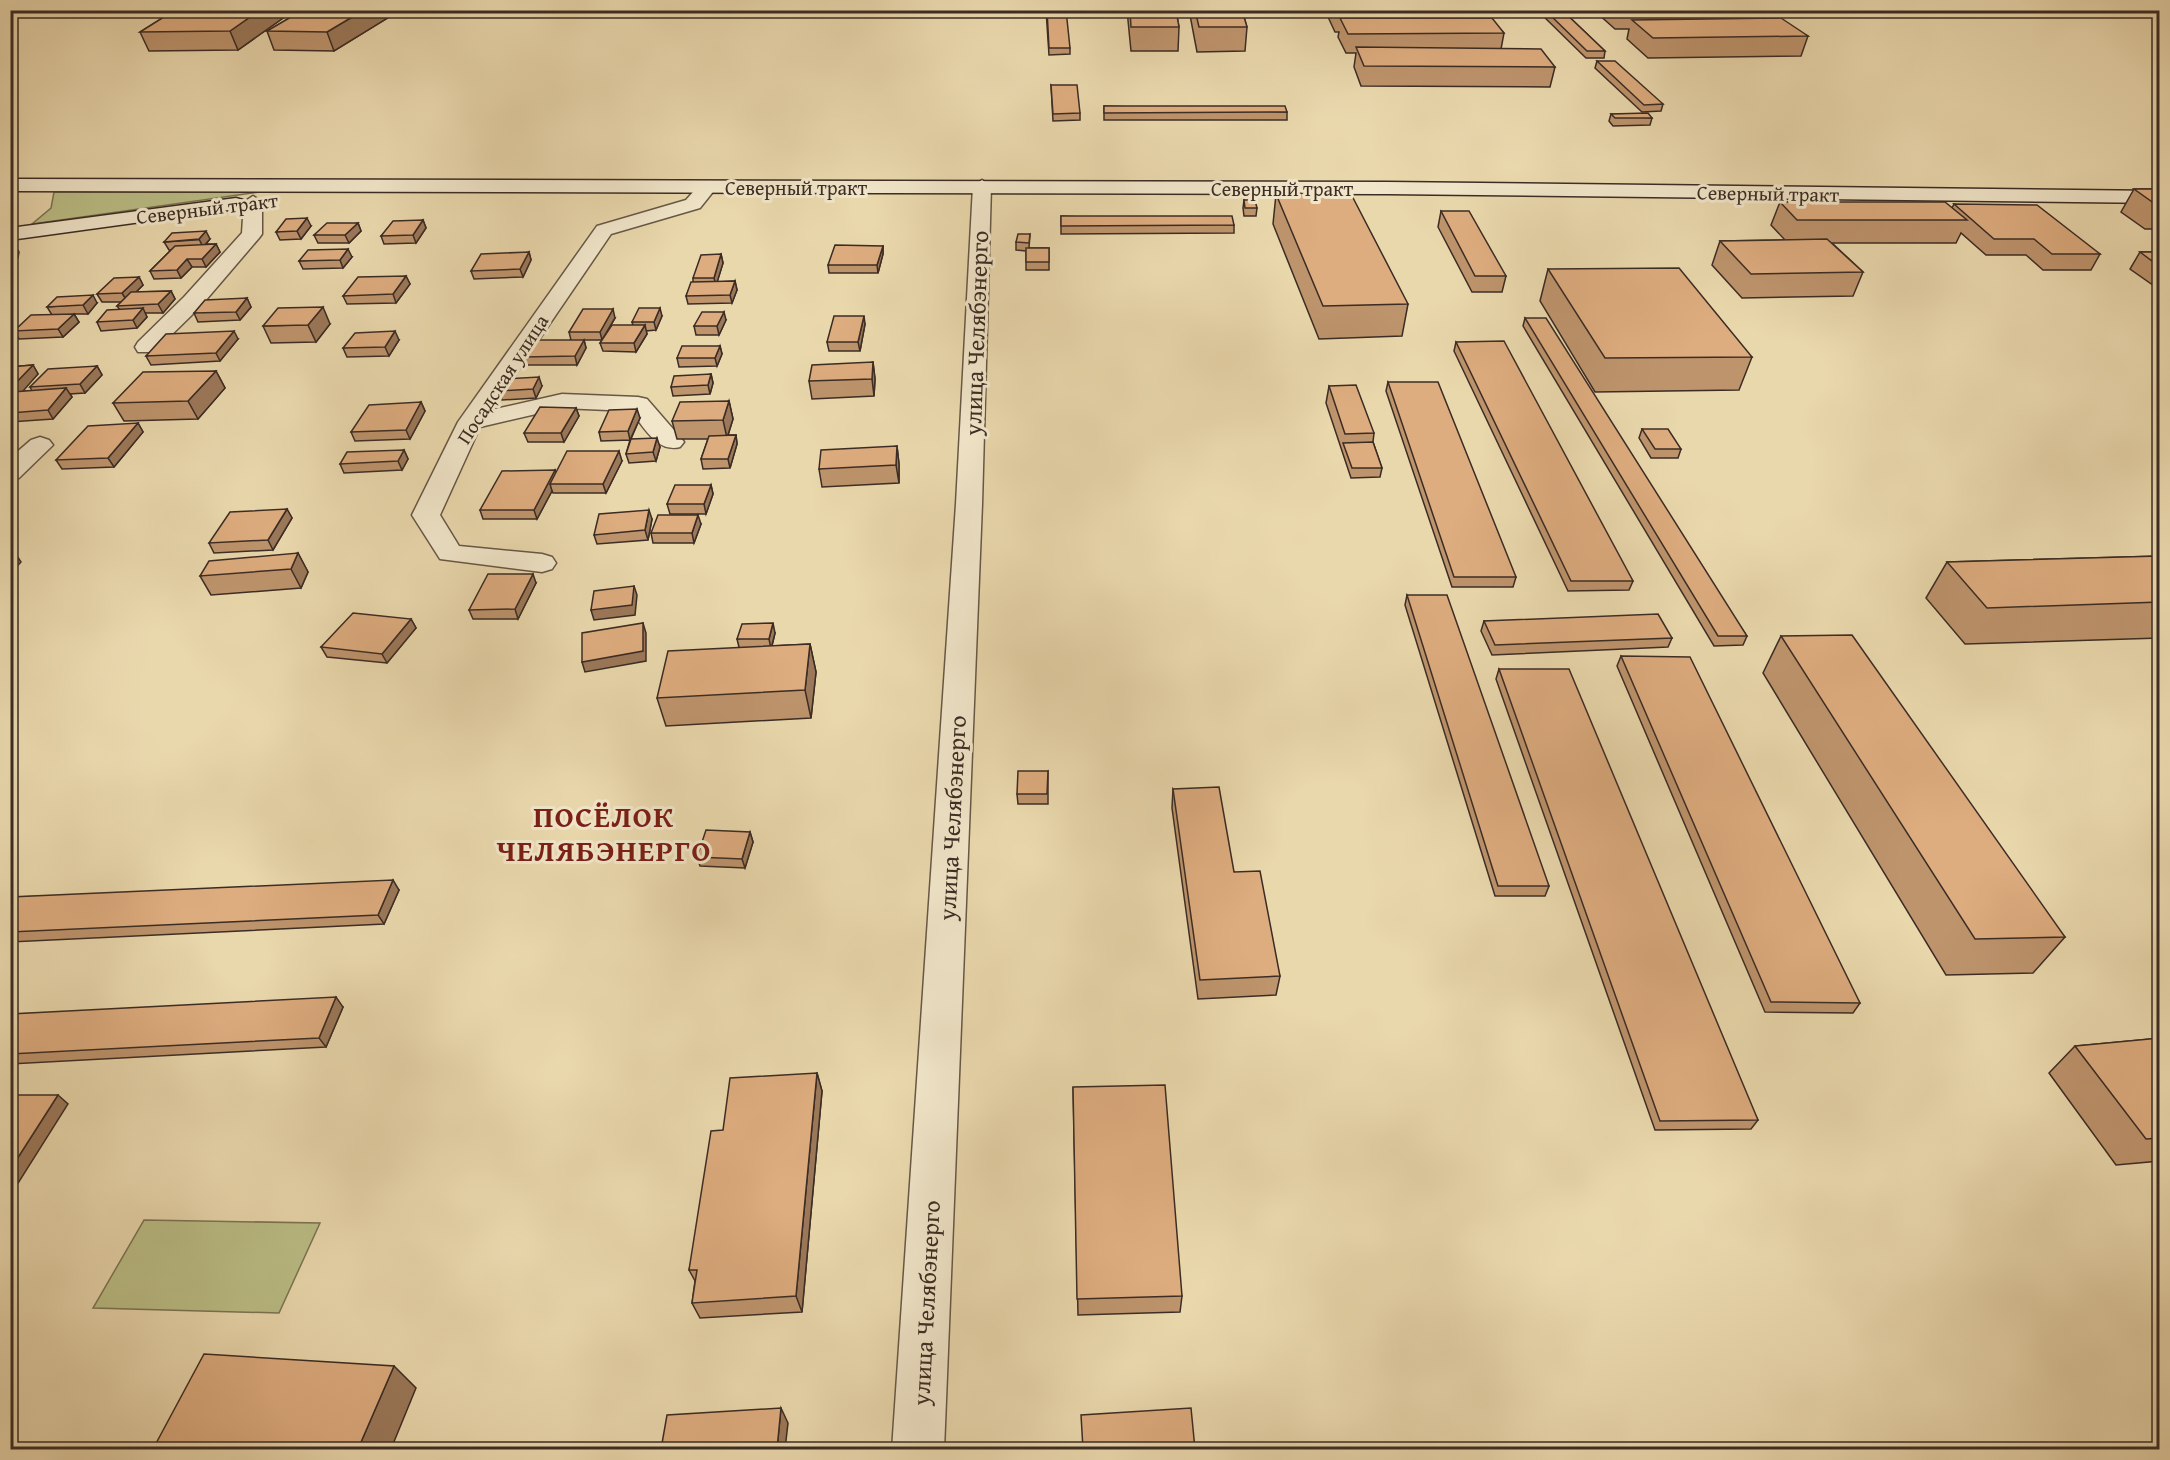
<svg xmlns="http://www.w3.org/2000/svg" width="2170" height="1460" font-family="'Gentium Book Plus',serif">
	<rect width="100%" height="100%" fill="#ead8ad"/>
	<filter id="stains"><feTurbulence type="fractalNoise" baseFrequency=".00333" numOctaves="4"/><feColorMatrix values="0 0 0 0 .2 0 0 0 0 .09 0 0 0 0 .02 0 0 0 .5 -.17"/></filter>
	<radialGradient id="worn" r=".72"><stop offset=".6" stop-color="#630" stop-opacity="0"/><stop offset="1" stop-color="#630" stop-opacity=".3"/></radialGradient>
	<g fill="#bbbe86" stroke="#7b7555" stroke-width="1.5">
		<path d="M54 192H260L32 224 51 208Z"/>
		<path d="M144 1220 320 1223 279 1313 93 1308Z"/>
	</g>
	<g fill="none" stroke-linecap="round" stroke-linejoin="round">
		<g stroke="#675746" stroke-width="3">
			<g id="minor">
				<path d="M982 180 991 186 982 504 944 1450H892L956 504 973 186Z"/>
				<path d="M707 182 716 188 700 208 611 234 491 410 562 394 638 397 647 399 680 437 684 442 680 447C657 453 644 427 631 411L562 408 480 427 440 515 459 546 542 554 552 557 556 563 552 569 542 572 440 559 412 515 458 422 597 226 686 200 700 184Z"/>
				<path d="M253 196 262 202V234L259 238 200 307 154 352H138L135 347 138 342 184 297 242 233 244 202Z"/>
				<path d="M40 437 49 440 53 445 19 478 10 480V458L31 440Z"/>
			</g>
		</g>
		<g stroke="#3b2c24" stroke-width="3">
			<g id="secondary">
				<path d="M10 179 1387 182 2160 191V203L1387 194 10 191Z"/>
				<path d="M236 198 243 200 245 204 243 208 10 240V228Z"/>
			</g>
		</g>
		<use href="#minor" fill="#f1e6ca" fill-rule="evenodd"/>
		<use href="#secondary" fill="#f1e6ca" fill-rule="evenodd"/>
	</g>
	<g fill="#be946d" stroke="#3b2c24" stroke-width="1.5">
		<path d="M175 10H284L286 16 238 50 149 51 140 32Z"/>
		<path d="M303 10H390L391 16 334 51 274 50 267 31Z"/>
		<path d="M1046 10 1070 48V54L1049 55Z"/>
		<path d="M1127 10H1176L1179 27 1178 51H1131Z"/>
		<path d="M1189 10H1242L1247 27 1245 51 1197 52Z"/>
		<path d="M1325 10H1486L1489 14 1488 18 1504 33 1501 49 1555 67 1550 87 1361 86 1354 67 1356 53H1346L1338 37 1339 32H1335L1328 17 1329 13H1326Z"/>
		<path d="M1537 10H1562L1605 51 1604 58H1586Z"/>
		<path d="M1597 10H1768L1765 18 1808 36 1801 56 1648 58 1627 39 1629 29H1615L1596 12Z"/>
		<path d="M1597 61 1663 104 1661 111 1642 112 1595 68Z"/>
		<path d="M1051 85 1080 113V120L1053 121Z"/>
		<path d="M1104 106 1287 112V120H1104Z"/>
		<path d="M1611 114 1652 118 1650 125 1613 126 1609 121Z"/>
		<path d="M2134 189H2160V229H2145L2121 212Z"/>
		<path d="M1276 194 1408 304 1402 336 1319 339 1273 224Z"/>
		<path d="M1244 200 1257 208 1256 216H1244L1243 208Z"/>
		<path d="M1780 202 1952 208 1954 204 2100 254 2091 270H2043L2026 255H1986L1961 233 1956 243H1832L1863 272 1853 296 1742 298 1712 265 1720 241 1785 240 1771 225Z"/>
		<path d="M1441 211 1506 276 1502 292H1472L1438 227Z"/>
		<path d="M1061 216 1234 225V233L1061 234Z"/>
		<path d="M423 220 426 228 416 243 384 244 381 236Z"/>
		<path d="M358 223 361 231 349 243H318L314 235Z"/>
		<path d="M311 226 301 239 280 240 276 232Z"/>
		<path d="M1030 234 1029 248H1049V270H1026V251L1016 250V242Z"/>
		<path d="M210 239 206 244H216L220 252 206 267H192L181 278 154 279 150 271 171 250H169L164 242Z"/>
		<path d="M883 246V254L878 273H829L828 265Z"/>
		<path d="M529 252 531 260 523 277 474 279 471 271Z"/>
		<path d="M2140 252H2160V290L2130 269Z"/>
		<path d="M721 254 723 263 717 282 735 281 737 290 732 303 688 304 686 296 693 282V278Z"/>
		<path d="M352 257 343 268 303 269 299 261Z"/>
		<path d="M1548 269 1752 357 1739 390 1595 392 1540 301Z"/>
		<path d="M406 276 410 284 396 303 347 304 343 296Z"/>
		<path d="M139 277 143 285 136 292 171 291 175 299 163 313H145L147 317 137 328 101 331 97 322 120 310 117 306 122 302H102L97 294Z"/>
		<path d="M247 298 251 307 240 320 198 322 194 313Z"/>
		<path d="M97 303 88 314H74L79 322 63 337 19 339 14 331 52 315 47 307Z"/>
		<path d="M662 316 656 330 646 331 647 334 636 352 603 351 600 343 602 340H584L586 348 577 365H526L523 357 571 340 569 332 615 318 603 339 633 325 632 322Z"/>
		<path d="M1525 318 1747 636 1743 645 1714 646 1523 326Z"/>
		<path d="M726 320 719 335H696L694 326Z"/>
		<path d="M330 324 316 342 271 343 263 326Z"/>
		<path d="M865 324 860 351H829L827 342Z"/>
		<path d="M238 339 220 361 151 365 146 356Z"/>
		<path d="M399 340 389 356 347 357 343 348Z"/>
		<path d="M1456 342 1633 581 1629 590 1568 591 1454 351Z"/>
		<path d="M720 346 722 354 717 366 679 367 677 358Z"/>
		<path d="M873 362 875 379 874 396 812 399 809 381Z"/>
		<path d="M33 365 38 374 22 391H32L30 387 97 366 102 375 85 393 70 394 72 397 53 419 10 422V367Z"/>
		<path d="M216 371 225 388 198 419 124 421 113 403Z"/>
		<path d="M711 374 713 383 710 394 673 396 671 387Z"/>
		<path d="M1388 382 1516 577 1513 587H1452L1386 391Z"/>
		<path d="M542 386 536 398 502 400 499 391Z"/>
		<path d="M1329 386 1374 433 1373 442 1382 468 1380 477 1351 478 1326 403Z"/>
		<path d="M729 401 733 419 728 435H736L737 444 730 468 703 469 701 459 708 439H677L672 421Z"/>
		<path d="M421 402 425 411 410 439 355 441 351 432Z"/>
		<path d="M576 408 579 416 564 442H528L524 433Z"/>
		<path d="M640 418 631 439 660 447 656 461 629 463 626 454 630 440 601 441 599 432Z"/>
		<path d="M138 423 143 432 114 467 62 469 56 460Z"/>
		<path d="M1642 429 1681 449 1678 458H1651L1639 438Z"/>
		<path d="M897 446 899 464V483L822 487 819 469Z"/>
		<path d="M404 450 408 459 402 470 344 473 340 464Z"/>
		<path d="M622 461 606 493H553L552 491 537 519H483L480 510 555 470 556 473Z"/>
		<path d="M711 485 713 494 706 514H670L667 504Z"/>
		<path d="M287 509 292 518 273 550 214 553 209 543Z"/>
		<path d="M652 519 648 540 597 544 594 535Z"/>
		<path d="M701 524 694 543H653L651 533Z"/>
		<path d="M298 553 308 572 301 588 211 595 200 576Z"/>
		<path d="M2160 556V638L1965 644 1926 598 1947 562Z"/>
		<path d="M536 583 518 619H473L469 610Z"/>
		<path d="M1407 595 1549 886 1545 896H1495L1405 605Z"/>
		<path d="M411 619 416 628 387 663 327 657 321 647Z"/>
		<path d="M1484 621 1672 638 1668 647 1492 655 1481 631Z"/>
		<path d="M775 633 772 646 810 644 816 672 811 718 666 726 657 698 739 647 737 639Z"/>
		<path d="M1781 636 2065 937 2033 973 1946 975 1763 673Z"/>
		<path d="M1621 656 1860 1003 1853 1013 1765 1012 1617 666Z"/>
		<path d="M1499 669 1758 1120 1751 1129 1655 1130 1496 679Z"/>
		<path d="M1048 771V804H1018L1017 794Z"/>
		<path d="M1173 789 1234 872 1280 976 1276 995 1198 999 1172 808Z"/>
		<path d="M750 832 753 842 745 868 700 866 697 857Z"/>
		<path d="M399 890 384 924 10 942V897Z"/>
		<path d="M343 1007 326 1047 10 1064V1014Z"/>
		<path d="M2160 1038V1161L2116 1165 2049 1073 2075 1046Z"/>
		<path d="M817 1073 822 1091 802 1312 700 1318 692 1303 695 1281 689 1270 723 1130Z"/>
		<path d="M1073 1087 1182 1296 1180 1312 1078 1315Z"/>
	</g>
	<g fill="#9b7859" stroke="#3b2c24" stroke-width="1.5">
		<path d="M260 10H284L286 16 238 50 230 31Z"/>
		<path d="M364 10H390L391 16 334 51 327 32Z"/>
		<path d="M307 218 311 226 301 239 297 231Z"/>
		<path d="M423 220 426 228 416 243 413 235Z"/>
		<path d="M358 223 361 231 349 243 345 235Z"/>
		<path d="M206 231 210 239 203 247 199 239Z"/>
		<path d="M14 244 19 252 18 258 10 260V251Z"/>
		<path d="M216 244 220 252 206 267 202 259Z"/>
		<path d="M883 246V254L878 273 877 265Z"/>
		<path d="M348 249 352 257 343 268 340 260Z"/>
		<path d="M529 252 531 260 523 277 520 269Z"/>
		<path d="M721 254 723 263 716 286 714 278Z"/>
		<path d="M187 259 192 267 181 278 177 270Z"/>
		<path d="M11 262 15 270 14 278 10 279Z"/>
		<path d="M406 276 410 284 396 303 393 294Z"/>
		<path d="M139 277 143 285 127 301 122 293Z"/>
		<path d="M735 281 737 290 732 303 730 295Z"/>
		<path d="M171 291 175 299 163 313 158 304Z"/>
		<path d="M93 295 97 303 88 314 83 305Z"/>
		<path d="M247 298 251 307 240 320 236 312Z"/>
		<path d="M323 307 330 324 316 342 308 325Z"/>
		<path d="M143 308 147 317 137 328 133 320Z"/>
		<path d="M660 308 662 316 656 330 654 322Z"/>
		<path d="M613 309 615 318 602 340 600 332Z"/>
		<path d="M724 312 726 320 719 335 717 326Z"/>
		<path d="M74 314 79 322 63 337 58 329Z"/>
		<path d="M864 316 865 324 860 351 858 342Z"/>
		<path d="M645 325 647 334 636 352 634 343Z"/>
		<path d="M234 331 238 339 220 361 216 353Z"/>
		<path d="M395 331 399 340 389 356 385 347Z"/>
		<path d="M584 340 586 348 577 365 575 356Z"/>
		<path d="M720 346 722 354 717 366 715 358Z"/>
		<path d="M873 362 875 379 874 396 872 379Z"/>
		<path d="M33 365 38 374 16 399 10 389Z"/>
		<path d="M97 366 102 375 85 393 80 384Z"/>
		<path d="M216 371 225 388 198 419 188 401Z"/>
		<path d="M711 374 713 383 710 394 708 385Z"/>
		<path d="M539 377 542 386 536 398 533 389Z"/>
		<path d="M66 388 72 397 53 419 48 410Z"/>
		<path d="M729 401 733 419 727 438 723 420Z"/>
		<path d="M421 402 425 411 410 439 406 430Z"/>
		<path d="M576 408 579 416 564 442 561 433Z"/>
		<path d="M637 409 640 418 630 440 628 431Z"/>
		<path d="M138 423 143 432 114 467 108 458Z"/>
		<path d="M736 435 737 444 730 468 728 459Z"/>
		<path d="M657 438 660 447 656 461 653 452Z"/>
		<path d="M897 446 899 464V483L896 465Z"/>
		<path d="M404 450 408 459 402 470 398 461Z"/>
		<path d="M619 451 622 461 606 493 603 484Z"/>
		<path d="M555 470 558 479 550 484 552 491 537 519 534 510Z"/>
		<path d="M711 485 713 494 706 514 704 504Z"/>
		<path d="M287 509 292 518 273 550 268 540Z"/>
		<path d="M649 510 652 519 648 540 645 530Z"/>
		<path d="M698 515 701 524 694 543 692 533Z"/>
		<path d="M15 553 21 562 10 574V557Z"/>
		<path d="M298 553 308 572 301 588 291 569Z"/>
		<path d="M533 574 536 583 518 619 515 609Z"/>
		<path d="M634 586 637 595 635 615 594 620 591 610Z"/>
		<path d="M411 619 416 628 387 663 382 654Z"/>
		<path d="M643 623 646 633V661L585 672 582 662Z"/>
		<path d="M773 623 775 633 771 649 769 639Z"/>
		<path d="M810 644 816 672 811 718 805 690Z"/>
		<path d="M750 832 753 842 745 868 742 859Z"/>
		<path d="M393 880 399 890 384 924 378 915Z"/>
		<path d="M336 997 343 1007 326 1047 319 1038Z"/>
		<path d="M817 1073 822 1091 802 1312 796 1296Z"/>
		<path d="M58 1095 68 1104 10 1196V1170Z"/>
		<path d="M394 1366 416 1388 391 1449H358Z"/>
		<path d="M781 1408 788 1423 785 1449H777Z"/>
	</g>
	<g fill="#ddac7f" stroke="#3b2c24" stroke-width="1.5">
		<path d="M175 10H260L230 31 140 32Z"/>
		<path d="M303 10H364L327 32 267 31Z"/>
		<path d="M1047 10H1066L1070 48H1049Z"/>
		<path d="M1130 10H1176L1179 27H1131Z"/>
		<path d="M1195 10H1242L1247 27H1199Z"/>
		<path d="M1336 10H1486L1489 14H1337Z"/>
		<path d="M1545 10H1562L1605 51H1587Z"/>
		<path d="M1340 18H1492L1504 33 1348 34Z"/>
		<path d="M1781 18 1808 36 1653 38 1632 20Z"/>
		<path d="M1356 47 1541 49 1555 67 1364 66Z"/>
		<path d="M1597 61H1615L1663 104 1644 105Z"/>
		<path d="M1051 85H1077L1080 113 1053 114Z"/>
		<path d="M1104 106H1285L1287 112 1104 113Z"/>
		<path d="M1648 113 1652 118H1615L1611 114Z"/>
		<path d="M2134 189H2160V206H2158Z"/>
		<path d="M1350 192 1408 304 1323 306 1276 194Z"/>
		<path d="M1244 200H1255L1257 208H1245Z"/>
		<path d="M1780 202H1945L1967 220H1797Z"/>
		<path d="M1954 204 2037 205 2100 254H2052L2034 239H1994Z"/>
		<path d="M1441 211H1469L1506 276H1475Z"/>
		<path d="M1061 216H1232L1234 225 1061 226Z"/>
		<path d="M307 218 297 231 276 232 286 219Z"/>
		<path d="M423 220 413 235 381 236 393 221Z"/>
		<path d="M327 223H358L345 235H314Z"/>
		<path d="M206 231 199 239 164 242 172 233Z"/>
		<path d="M1018 234H1030L1029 243 1016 242Z"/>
		<path d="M1827 239 1863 272 1751 274 1720 241Z"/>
		<path d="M14 244 13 250 10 251V245Z"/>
		<path d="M216 244 202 259H187L177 270 150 271 175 246Z"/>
		<path d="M835 245 883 246 877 265H828Z"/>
		<rect x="1026" y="248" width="23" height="14"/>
		<path d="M348 249 340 260 299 261 308 250Z"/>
		<path d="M529 252 520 269 471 271 481 254Z"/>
		<path d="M2140 252H2160V267Z"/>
		<path d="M721 254 714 278H693L701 255Z"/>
		<path d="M1679 268 1752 357 1605 358 1548 269Z"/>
		<path d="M406 276 393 294 343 296 358 277Z"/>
		<path d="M139 277 122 293 97 294 114 278Z"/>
		<path d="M735 281 730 295 686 296 691 282Z"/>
		<path d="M171 291 158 304 117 306 131 292Z"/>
		<path d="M93 295 83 305 47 307 57 297Z"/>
		<path d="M247 298 236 312 194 313 205 300Z"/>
		<path d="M323 307 308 325 263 326 278 308Z"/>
		<path d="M143 308 133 320 97 322 107 310Z"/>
		<path d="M639 308H660L654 322H632Z"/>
		<path d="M583 309H613L600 332H569Z"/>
		<path d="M702 312H724L717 326H694Z"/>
		<path d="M74 314 58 329 14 331 31 315Z"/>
		<path d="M834 316H864L858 342H827Z"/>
		<path d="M1525 318H1546L1747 636H1718Z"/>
		<path d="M612 325H645L634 343H600Z"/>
		<path d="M234 331 216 353 146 356 166 334Z"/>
		<path d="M395 331 385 347 343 348 355 333Z"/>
		<path d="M533 340H584L575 356 523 357Z"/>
		<path d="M1504 341 1633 581H1571L1456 342Z"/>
		<path d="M682 346H720L715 358H677Z"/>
		<path d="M873 362 872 379 809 381 812 365Z"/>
		<path d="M33 365 10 389V367Z"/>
		<path d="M97 366 80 384 30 387 48 369Z"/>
		<path d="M216 371 188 401 113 403 143 372Z"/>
		<path d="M711 374 708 385 671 387 674 376Z"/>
		<path d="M539 377 533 389 499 391 505 379Z"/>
		<path d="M1388 382H1438L1516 577H1454Z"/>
		<path d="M1356 385 1374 433 1345 434 1329 386Z"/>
		<path d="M66 388 48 410 10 413V394L12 392Z"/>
		<path d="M729 401 723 420 672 421 680 402Z"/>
		<path d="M421 402 406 430 351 432 369 405Z"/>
		<path d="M540 407 576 408 561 433H524Z"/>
		<path d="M637 409 628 431 599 432 609 410Z"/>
		<path d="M138 423 108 458 56 460 88 426Z"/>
		<path d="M1642 429H1668L1681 449H1655Z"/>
		<path d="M736 435 728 459H701L709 436Z"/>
		<path d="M657 438 653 452 626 454 631 439Z"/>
		<path d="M1373 442 1382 468H1352L1343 443Z"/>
		<path d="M897 446 896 465 819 469 821 450Z"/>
		<path d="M404 450 398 461 340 464 347 452Z"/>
		<path d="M567 451H619L603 484H550Z"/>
		<path d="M555 470 534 510H480L502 471Z"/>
		<path d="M675 485H711L704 504H667Z"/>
		<path d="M287 509 268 540 209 543 230 512Z"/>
		<path d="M649 510 645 530 594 535 599 514Z"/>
		<path d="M658 515H698L692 533H651Z"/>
		<path d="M298 553 291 569 200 576 209 561Z"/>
		<path d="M2160 556V602L1987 608 1947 562Z"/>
		<path d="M488 574H533L515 609 469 610Z"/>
		<path d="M634 586 632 605 591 610 594 591Z"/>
		<path d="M1407 595H1447L1549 886H1498Z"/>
		<path d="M353 613 411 619 382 654 321 647Z"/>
		<path d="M1658 614 1672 638 1495 645 1484 621Z"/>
		<path d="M643 623V651L582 662V633Z"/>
		<path d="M773 623 769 639H737L742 624Z"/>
		<path d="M1852 635 2065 937 1975 939 1781 636Z"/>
		<path d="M810 644 805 690 657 698 668 651Z"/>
		<path d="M1621 656 1690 657 1860 1003 1771 1002Z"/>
		<path d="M1499 669H1569L1758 1120 1660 1121Z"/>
		<path d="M1018 771H1048L1047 794H1017Z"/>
		<path d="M1219 787 1234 872 1260 871 1280 976 1200 980 1173 789Z"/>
		<path d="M706 830 750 832 742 859 697 857Z"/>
		<path d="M393 880 378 915 10 932V897Z"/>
		<path d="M336 997 319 1038 10 1054V1014Z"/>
		<path d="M2160 1038V1138L2146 1139 2075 1046Z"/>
		<path d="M817 1073 796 1296 692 1303 697 1270H689L711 1131 723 1130 730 1078Z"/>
		<path d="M1165 1085 1182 1296 1077 1299 1073 1087Z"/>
		<path d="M11 1095H58L10 1170V1097Z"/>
		<path d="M204 1354 394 1366 358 1449H153Z"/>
		<path d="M781 1408 777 1449H661L667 1415Z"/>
		<path d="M1191 1408 1195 1449H1083L1081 1415Z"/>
	</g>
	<g text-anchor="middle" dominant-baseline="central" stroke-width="6" stroke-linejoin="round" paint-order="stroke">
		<g font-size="20" fill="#3b2c24" stroke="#f1e6ca">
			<text x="796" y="187">Северный тракт</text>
			<text x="1282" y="188">Северный тракт</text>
			<text transform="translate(1768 193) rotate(1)">Северный тракт</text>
			<text transform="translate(207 208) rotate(-7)">Северный тракт</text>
			<text transform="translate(502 379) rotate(-57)">Посадская улица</text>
		</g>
		<g font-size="24" fill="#3b2c24" stroke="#f1e6ca">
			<text transform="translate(976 333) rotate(-88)">улица Челябэнерго</text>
			<text transform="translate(952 818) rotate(-87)">улица Челябэнерго</text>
			<text transform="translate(926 1303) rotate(-87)">улица Челябэнерго</text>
		</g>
		<g font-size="30" font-weight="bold" letter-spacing="1.5" fill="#7a1f14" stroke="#f1e6ca">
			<text x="604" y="816">ПОСЁЛОК<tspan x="604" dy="34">ЧЕЛЯБЭНЕРГО</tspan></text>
		</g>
	</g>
	<rect width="2170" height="1460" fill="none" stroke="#ead8ad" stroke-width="36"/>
	<rect x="12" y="12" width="2146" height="1436" fill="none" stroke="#3b2c24" stroke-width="3"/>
	<rect x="18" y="18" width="2134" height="1424" fill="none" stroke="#3b2c24" stroke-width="1.5"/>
	<rect width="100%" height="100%" filter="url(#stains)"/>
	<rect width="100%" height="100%" fill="url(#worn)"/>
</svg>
